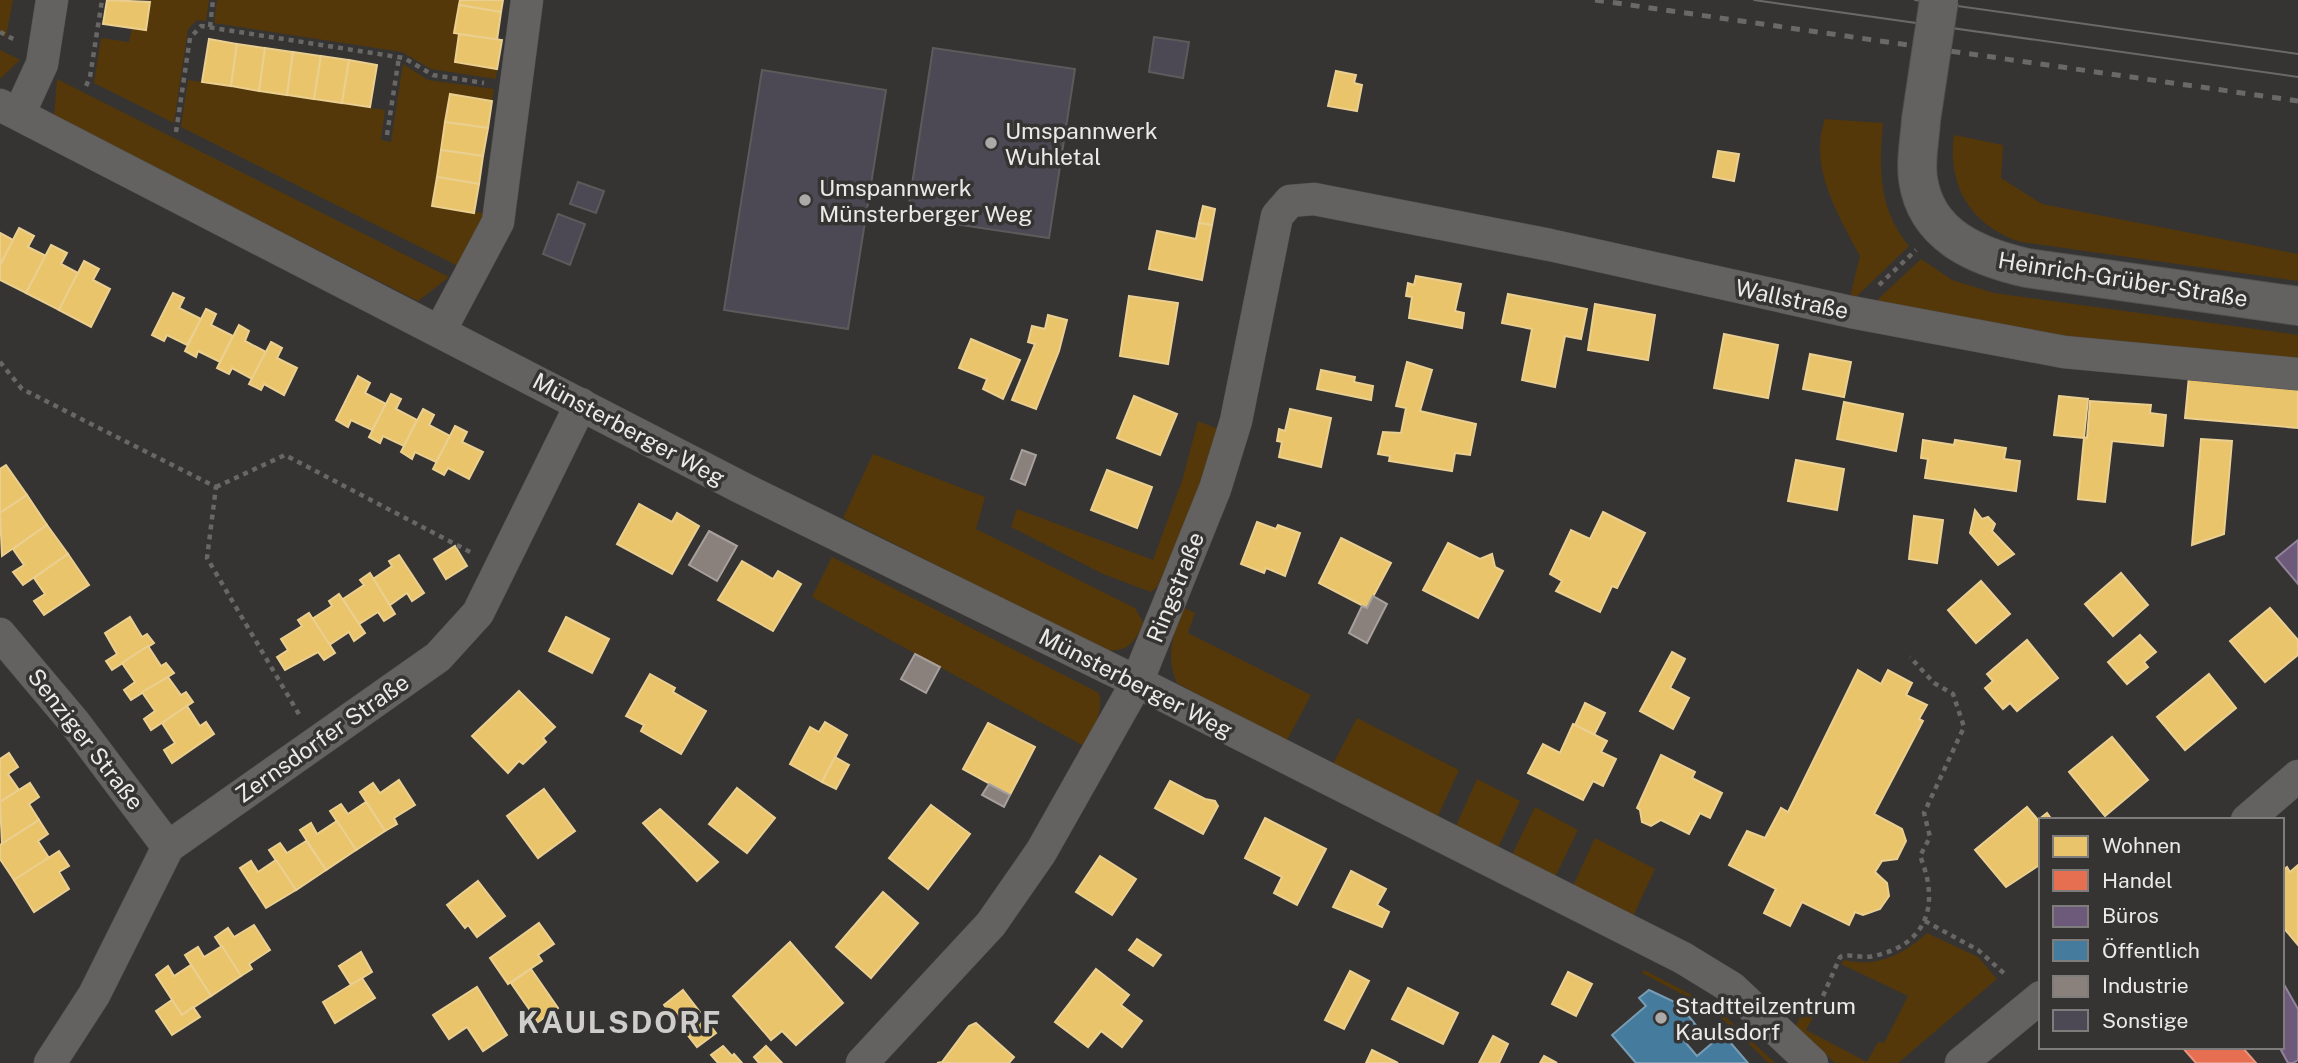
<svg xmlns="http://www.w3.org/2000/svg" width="2298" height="1063" font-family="'Public Sans',sans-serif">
	<rect width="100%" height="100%" fill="#353433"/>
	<g fill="#543809">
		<path d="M0 0H13L6 37 0 33Z"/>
		<path d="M150 0H209L206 21 197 20 188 29 174 123 94 83 101 38 129 42 132 28 146 30Z"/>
		<path d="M217 0H460L455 33 459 34 455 62 497 69 496 79 431 69 402 52 214 23Z"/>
		<path d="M0 50 20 60 0 79Z"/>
		<path d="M403 64 428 80 494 89 492 101 450 94 432 205 489 214 460 267 181 127 188 80 385 110 381 140 391 142Z"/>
		<path d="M57 79 449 277 418 301 54 116Z"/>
		<path d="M1825 119 1883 123C1879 169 1878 208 1909 246L1855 298 1850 297 1860 256C1838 214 1808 167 1825 119Z"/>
		<path d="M1954 135 2003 145 2001 178 2042 204 2298 254V281L2021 242C1971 226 1947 186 1954 135Z"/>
		<path d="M1921 259 1952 280 1994 293 2298 335V360L2053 337 1875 302Z"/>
		<path d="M1198 421 1218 429 1193 504 1157 587 1151 592 1103 574 1011 527 1017 509 1153 560 1182 481Z"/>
		<path d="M873 454 985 497 976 529 1135 608 1143 622C1136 643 1124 656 1101 648L843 518Z"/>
		<path d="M832 557 1099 693C1104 714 1093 728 1084 746L812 597Z"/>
		<path d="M1184 608 1195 613 1188 633 1311 695 1286 742 1177 683C1165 655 1173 634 1184 608Z"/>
		<path d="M1357 718 1459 770 1437 818 1333 764Z"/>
		<path d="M1477 779 1520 801 1498 848 1456 826Z"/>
		<path d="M1535 807 1578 830 1555 877 1512 855Z"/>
		<path d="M1595 838 1655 869 1633 916 1573 886Z"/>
		<path d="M1927 933 1978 957 1997 979 1898 1063H1835L1796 1026 1802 1012 1817 1010 1806 1030 1867 1062 1878 1042 1884 1043 1908 996 1841 964 1844 960C1876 968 1903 955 1927 933Z"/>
		<path d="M1644 970 1715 1007 1775 1063H1769L1714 1011 1642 973Z"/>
	</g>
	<g fill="#e9c46a" stroke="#eacf90" stroke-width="2">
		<path d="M107 0 150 2 146 30 103 24Z"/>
		<path d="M460 0H503L501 12 459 5Z"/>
		<path d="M459 5 501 12 497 40 454 33Z"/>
		<path d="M459 34 502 40 497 69 455 62Z"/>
		<path d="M209 39 237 44 231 86 202 82Z"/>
		<path d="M237 44 265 48 259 91 231 86Z"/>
		<path d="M265 48 293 52 287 95 259 91Z"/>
		<path d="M293 52 321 56 314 99 287 95Z"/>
		<path d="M321 56 349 60 342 103 314 99Z"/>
		<path d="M349 60 377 65 370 107 342 103Z"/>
		<path d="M1336 71 1356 75 1354 83 1362 85 1357 111 1328 106Z"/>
		<path d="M450 94 492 101 488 128 445 122Z"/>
		<path d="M445 122 488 128 483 156 441 150Z"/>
		<path d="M441 150 483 156 479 184 437 177Z"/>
		<path d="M1718 151 1739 154 1734 181 1713 177Z"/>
		<path d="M437 177 479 184 474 213 432 206Z"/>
		<path d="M1203 206 1215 209 1212 225 1199 223Z"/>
		<path d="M1199 223 1212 225 1202 280 1149 269 1157 231 1196 239Z"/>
		<path d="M19 228 34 236 28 247 46 256 26 293 0 280V265Z"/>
		<path d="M0 233 13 240 0 265Z"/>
		<path d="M51 245 67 253 61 264 78 273 59 310 26 293Z"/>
		<path d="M84 261 99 269 93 280 110 289 91 327 59 310Z"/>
		<path d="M1416 276 1461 284 1455 311 1464 313 1462 328 1409 318 1412 297 1406 296 1408 283 1414 285Z"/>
		<path d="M173 293 184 298 179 308 201 319 187 345 167 335 164 341 152 335Z"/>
		<path d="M1508 294 1587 309 1581 339 1565 336 1555 387 1522 380 1532 329 1502 323Z"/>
		<path d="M1129 296 1178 303 1168 364 1120 356Z"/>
		<path d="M1595 304 1655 315 1648 360 1588 350Z"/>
		<path d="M206 309 216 314 211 325 233 336 220 362 198 351 196 357 185 351Z"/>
		<path d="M1048 315 1067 320 1059 351 1036 409 1012 400 1035 344 1028 342 1032 326 1045 329Z"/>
		<path d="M239 325 249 331 245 341 266 352 252 379 232 368 229 374 217 368Z"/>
		<path d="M1724 334 1778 345 1768 398 1714 388Z"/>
		<path d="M971 339 1020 360 1003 399 983 389 987 379 959 368Z"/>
		<path d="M271 342 282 348 277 358 297 368 284 395 264 384 261 390 249 384Z"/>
		<path d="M1810 354 1851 362 1844 397 1803 389Z"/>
		<path d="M1407 362 1432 370 1420 411 1476 424 1470 455 1455 453 1452 471 1389 461 1390 456 1378 454 1383 432 1401 433 1406 408 1396 406Z"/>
		<path d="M1321 370 1355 377 1354 382 1373 386 1371 400 1317 389Z"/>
		<path d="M358 376 370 383 365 393 386 404 372 430 351 420 348 427 336 420Z"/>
		<path d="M2189 376 2298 388V428L2185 418Z"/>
		<path d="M391 394 401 399 396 409 417 420 404 446 383 436 380 443 369 437Z"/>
		<path d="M1134 396 1177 414 1160 455 1117 438Z"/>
		<path d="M2059 396 2088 399 2084 437 2087 438 2090 401 2151 405 2150 413 2166 415 2163 446 2112 441 2105 502 2078 499 2084 438 2054 435Z"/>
		<path d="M1844 402 1903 414 1896 451 1837 439Z"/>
		<path d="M423 409 434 415 429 425 450 436 436 462 415 452 412 459 401 452Z"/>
		<path d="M1290 409 1331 418 1321 467 1279 457 1282 442 1277 441 1279 429 1285 431Z"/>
		<path d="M455 426 467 432 462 442 483 452 469 479 448 468 444 475 433 469Z"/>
		<path d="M2201 439 2232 441 2224 534 2192 545Z"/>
		<path d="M1923 440 1954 445 1955 440 2006 448 2004 459 2020 461 2016 491 1925 478 1928 459 1921 458Z"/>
		<path d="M1796 460 1844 469 1837 510 1788 501Z"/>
		<path d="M6 465 27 495 0 513V469Z"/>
		<path d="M1107 470 1152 487 1137 528 1091 510Z"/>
		<path d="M27 495 47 525 2 556 0 513Z"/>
		<path d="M639 504 672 522 677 513 699 526 672 574 617 544Z"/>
		<path d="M1975 510 1982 519 1988 517 1995 524 1992 531 2014 554 1998 565 1970 533Z"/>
		<path d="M1603 512 1645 533 1617 588 1612 586 1600 612 1556 591 1562 581 1550 574 1571 530 1590 539Z"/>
		<path d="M1914 516 1943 520 1937 563 1909 559Z"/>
		<path d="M1257 522 1276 529 1278 525 1300 533 1285 576 1266 568 1264 573 1241 564Z"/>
		<path d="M47 525 68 554 23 585 13 572 24 565 13 549Z"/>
		<path d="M1341 538 1391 563 1367 608 1319 583Z"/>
		<path d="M1448 543 1480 559 1492 554 1495 567 1503 571 1478 618 1423 590Z"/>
		<path d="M455 546 467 566 446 579 434 559Z"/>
		<path d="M68 554 89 585 44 615 34 601 45 594 34 578Z"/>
		<path d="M399 555 424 593 412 601 407 593 390 605 373 579 392 566 389 561Z"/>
		<path d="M742 561 773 579 778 571 801 584 773 631 718 600Z"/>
		<path d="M370 573 395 614 384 621 378 612 359 624 343 599 364 585 360 580Z"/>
		<path d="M2121 573 2148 605 2113 636 2085 604Z"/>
		<path d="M1981 581 2010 614 1976 643 1948 610Z"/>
		<path d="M339 594 365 633 354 641 349 632 329 645 312 619 332 606 329 601Z"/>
		<path d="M2270 608 2298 640V655L2265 682 2230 641Z"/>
		<path d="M309 613 335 653 324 660 318 652 285 670 277 657 288 650 281 639 302 626 298 620Z"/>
		<path d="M130 617 142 637 147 634 154 643 112 670 106 661 117 654 105 633Z"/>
		<path d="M566 617 609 639 592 673 549 651Z"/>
		<path d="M2140 635 2156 652 2144 662 2148 667 2127 684 2108 662Z"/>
		<path d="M2027 640 2058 678 2017 711 2010 703 2003 709 1985 688 1993 681 1987 674Z"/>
		<path d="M148 646 161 666 166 663 174 673 131 700 124 690 135 682 122 663Z"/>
		<path d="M1672 652 1685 659 1670 688 1689 698 1673 729 1640 711Z"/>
		<path d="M1858 670 1881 684 1888 670 1912 683 1906 695 1927 705 1919 719 1923 721 1874 814 1902 829 1906 841 1897 859 1882 861 1875 872 1887 883 1889 896 1880 909 1863 915 1855 912 1849 925 1802 902 1790 926 1764 913 1776 889 1729 865 1747 831 1765 838 1781 808 1788 812Z"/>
		<path d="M650 674 675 688 673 692 706 711 681 754 641 731 644 725 626 716Z"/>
		<path d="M2209 674 2236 708 2185 750 2157 717Z"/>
		<path d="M168 677 181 695 186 692 193 702 151 730 144 719 155 711 142 692Z"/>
		<path d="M519 691 555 727 543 738 546 742 523 764 519 761 508 773 472 736Z"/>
		<path d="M1585 703 1605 713 1594 735 1575 725Z"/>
		<path d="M187 706 200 726 206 722 214 734 172 763 164 750 175 743 162 723Z"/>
		<path d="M825 722 847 735 822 782 790 764 810 727 819 732Z"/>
		<path d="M988 723 1035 747 1010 795 963 769Z"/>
		<path d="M1573 724 1607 741 1601 752 1616 759 1603 786 1593 781 1583 800 1528 773 1543 744 1560 753Z"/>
		<path d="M2112 737 2148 780 2105 816 2069 772Z"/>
		<path d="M9 753 18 767 8 774 19 790 0 802V759Z"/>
		<path d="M1661 755 1695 772 1692 778 1722 793 1710 818 1700 813 1689 834 1661 820 1651 826 1642 822 1640 810 1637 808Z"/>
		<path d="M835 757 849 765 836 789 822 782Z"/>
		<path d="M399 780 415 805 394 818 397 824 385 831 360 792 373 783 380 793Z"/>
		<path d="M1170 781 1205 799 1215 801 1218 806 1203 834 1155 808Z"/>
		<path d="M30 783 39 797 29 804 39 820 2 844 0 802Z"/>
		<path d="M737 788 775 818 747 853 709 824Z"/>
		<path d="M544 789 575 831 538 858 507 816Z"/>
		<path d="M366 802 385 831 356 850 330 811 341 804 348 814Z"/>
		<path d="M931 805 970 834 928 889 889 858Z"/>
		<path d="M2027 807 2038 820 2047 813 2052 820H2041V864L2006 887 1975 850Z"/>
		<path d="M660 809 718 862 697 881 643 823Z"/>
		<path d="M1265 818 1326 849 1297 905 1274 893 1282 877 1245 858Z"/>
		<path d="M39 820 48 834 38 841 49 858 14 880 0 859V845Z"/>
		<path d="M337 821 356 850 326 870 300 830 311 823 317 834Z"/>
		<path d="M306 841 326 870 296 890 269 850 280 843 287 853Z"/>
		<path d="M59 851 69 866 59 872 69 889 34 912 14 880Z"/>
		<path d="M1100 856 1136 879 1112 915 1076 892Z"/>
		<path d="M276 860 296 890 266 908 240 868 251 861 258 872Z"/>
		<path d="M2298 865V945L2282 926V871L2287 867 2290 872Z"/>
		<path d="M1351 871 1386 889 1377 905 1389 912 1382 927 1333 907Z"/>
		<path d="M478 881 505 916 477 937 468 925 465 928 447 905Z"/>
		<path d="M883 892 918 923 871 978 836 947Z"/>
		<path d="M539 923 554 944 538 955 542 961 508 984 490 958Z"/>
		<path d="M254 925 270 950 249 964 252 969 241 976 215 937 228 928 234 937Z"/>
		<path d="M1137 939 1161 955 1153 966 1129 950Z"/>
		<path d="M790 942 843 1003 796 1045 782 1031 771 1040 733 996Z"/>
		<path d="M222 946 241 976 211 996 185 955 198 947 204 957Z"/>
		<path d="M361 952 372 972 351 985 339 966Z"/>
		<path d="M191 965 211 996 182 1015 156 975 168 966 174 976Z"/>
		<path d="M531 969 558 1008 538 1022 511 983Z"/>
		<path d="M1096 969 1129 995 1121 1005 1142 1021 1122 1047 1101 1031 1088 1047 1055 1022Z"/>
		<path d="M1350 971 1369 981 1344 1029 1325 1020Z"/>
		<path d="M1568 972 1592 984 1576 1016 1552 1004Z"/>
		<path d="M362 978 375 998 335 1023 323 1002Z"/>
		<path d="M477 987 507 1035 483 1051 467 1027 449 1039 433 1015Z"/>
		<path d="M1408 988 1458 1013 1443 1044 1392 1019Z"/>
		<path d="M683 990 716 1033 697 1047 664 1005Z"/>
		<path d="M172 1000 182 1015 193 1007 200 1017 172 1035 156 1011Z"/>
		<path d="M976 1023 1014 1057 1009 1063H937L942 1062 969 1026Z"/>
		<path d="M1493 1036 1508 1044 1499 1063H1479Z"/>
		<path d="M723 1046 732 1056 734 1054 742 1063H718L711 1055Z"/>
		<path d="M766 1046 782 1063H759L754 1057Z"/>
		<path d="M1372 1050 1398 1063H1366Z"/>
		<path d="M1544 1056 1557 1063H1540Z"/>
	</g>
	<path fill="#e76f51" stroke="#e8947e" stroke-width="2" d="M2182 1047H2242L2256 1063H2196Z"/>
	<g fill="#6d597a" stroke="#93849b" stroke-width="2">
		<path d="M2298 540V584L2276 558Z"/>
		<path d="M2282 981 2298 1009V1060L2293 1063H2288L2281 1050 2284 1048Z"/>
	</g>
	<path fill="#457b9d" stroke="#779cb4" stroke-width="2" d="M1649 990 1679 1004 1699 1029 1685 1042 1697 1056 1723 1034 1748 1063H1636L1612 1035 1646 1006 1639 998Z"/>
	<g fill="#8a817c" stroke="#a7a09c" stroke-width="2">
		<path d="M1022 450 1036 455 1025 485 1011 479Z"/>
		<path d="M709 531 737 546 717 581 689 565Z"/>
		<path d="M1373 596 1387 604 1367 643 1349 633 1362 606 1367 608Z"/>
		<path d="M915 654 940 667 926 693 901 679Z"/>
		<path d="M989 784 1010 795 1004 807 982 795Z"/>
	</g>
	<g fill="#4d4954" stroke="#5c5b5b" stroke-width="2">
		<path d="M1154 37 1189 42 1183 78 1149 72Z"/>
		<path d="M933 48 1075 69 1049 238 907 217Z"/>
		<path d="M762 70 886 90 848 329 724 310Z"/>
		<path d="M578 182 604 191 596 213 570 204Z"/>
		<path d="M558 214 585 224 570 265 543 254Z"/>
	</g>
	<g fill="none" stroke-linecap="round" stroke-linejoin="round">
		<g stroke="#525251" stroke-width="33">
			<g id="street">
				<path d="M0 105 742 488 1137 682 1683 958 1732 988 1812 1063"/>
				<path d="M19 114 42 64 52 0"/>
				<path d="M440 331 498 222 527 0"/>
				<path d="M0 634 74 722 168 847"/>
				<path d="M2247 820 2298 776"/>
				<path d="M50 1063 94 995 168 847 438 657 478 613 581 404"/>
				<path d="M862 1063 991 924 1041 852 1137 682 1215 489 1236 421 1277 216 1290 201 1314 199 1550 245 1851 312 2064 352 2298 374"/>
				<path d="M1961 1063 2041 997"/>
			</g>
		</g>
		<g stroke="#525251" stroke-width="40">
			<path id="secondary" d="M1921 120C1920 139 1915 160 1918 179 1926 237 1979 257 2027 268L2298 306"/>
		</g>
		<g stroke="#686766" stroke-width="4.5" stroke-dasharray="5 5" stroke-linecap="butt">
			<path d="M210 27 213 0"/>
			<path d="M0 32 15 40"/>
			<path d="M86 86 90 77 102 0"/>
			<path d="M176 132 190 38 201 26 404 58 433 75 484 83"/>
			<path d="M387 135 399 57"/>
			<path d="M1879 285 1916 250"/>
			<path d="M0 362 22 389 216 487 207 558 300 716"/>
			<path d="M216 487 285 455 474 554"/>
			<path d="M1925 921 1978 950 2007 976"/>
			<path d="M1823 996 1840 957C1851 953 1862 959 1873 956 1928 945 1940 904 1920 856L1930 837 1924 813 1964 727 1953 694 1934 683 1910 657"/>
		</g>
		<use href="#street" stroke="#636261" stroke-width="32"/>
		<use href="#secondary" stroke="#636261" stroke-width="38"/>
		<g stroke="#6a6968" stroke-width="2">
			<path d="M1754 0 2298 77"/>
			<path d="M1915 0 2298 54"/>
		</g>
		<path stroke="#6a6968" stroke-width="5" stroke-dasharray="9 9" stroke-linecap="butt" d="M1595 0 2298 101"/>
		<g stroke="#525251" stroke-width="40" stroke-linecap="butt">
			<path id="secondary-bridge" d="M1921 120 1939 0"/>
		</g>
		<use href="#secondary-bridge" stroke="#636261" stroke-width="38"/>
	</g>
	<g fill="#abaaa9" stroke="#363432" stroke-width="2.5">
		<circle cx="991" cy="143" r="7"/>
		<circle cx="805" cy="200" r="7"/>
		<circle cx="1661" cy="1018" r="7"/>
	</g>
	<g text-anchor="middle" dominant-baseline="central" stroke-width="7" stroke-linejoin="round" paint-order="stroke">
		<g font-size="23" fill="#ebeae8" stroke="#363432" text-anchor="start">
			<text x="1005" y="130">Umspannwerk<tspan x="1005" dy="26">Wuhletal</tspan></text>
			<text x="819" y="187">Umspannwerk<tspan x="819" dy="26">Münsterberger Weg</tspan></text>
			<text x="1675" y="1005">Stadtteilzentrum<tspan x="1675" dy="26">Kaulsdorf</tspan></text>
		</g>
		<g font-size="23" fill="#ebeae8" stroke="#363432">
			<text transform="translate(2123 279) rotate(9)">Heinrich-Grüber-Straße</text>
			<text transform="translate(1792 299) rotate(12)">Wallstraße</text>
			<text transform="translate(629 429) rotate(28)">Münsterberger Weg</text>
			<text transform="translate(1175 587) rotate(-68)">Ringstraße</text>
			<text transform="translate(1136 683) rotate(27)">Münsterberger Weg</text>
			<text transform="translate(322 738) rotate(-35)">Zernsdorfer Straße</text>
			<text transform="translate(86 739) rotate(52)">Senziger Straße</text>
		</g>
		<g font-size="30" font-weight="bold" letter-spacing="2" fill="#cfcdca" stroke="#363432">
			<text x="620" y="1022">KAULSDORF</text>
		</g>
	</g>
	<rect x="2039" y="818" width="245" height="231" fill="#363432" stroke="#7e7d7b" stroke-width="2"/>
	<rect x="2053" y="836" width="35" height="21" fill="#e9c46a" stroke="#7e7d7b" stroke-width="2"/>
	<text x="2102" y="853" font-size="21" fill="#ebeae8">Wohnen</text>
	<rect x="2053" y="870" width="35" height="21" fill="#e76f51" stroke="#7e7d7b" stroke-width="2"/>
	<text x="2102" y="888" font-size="21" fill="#ebeae8">Handel</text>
	<rect x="2053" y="906" width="35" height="21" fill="#6d597a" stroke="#7e7d7b" stroke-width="2"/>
	<text x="2102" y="923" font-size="21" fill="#ebeae8">Büros</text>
	<rect x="2053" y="940" width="35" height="21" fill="#457b9d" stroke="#7e7d7b" stroke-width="2"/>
	<text x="2102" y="958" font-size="21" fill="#ebeae8">Öffentlich</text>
	<rect x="2053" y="976" width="35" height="21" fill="#8a817c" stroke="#7e7d7b" stroke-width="2"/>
	<text x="2102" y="993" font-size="21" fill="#ebeae8">Industrie</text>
	<rect x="2053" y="1010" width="35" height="21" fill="#4d4954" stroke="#7e7d7b" stroke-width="2"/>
	<text x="2102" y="1028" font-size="21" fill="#ebeae8">Sonstige</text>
</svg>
